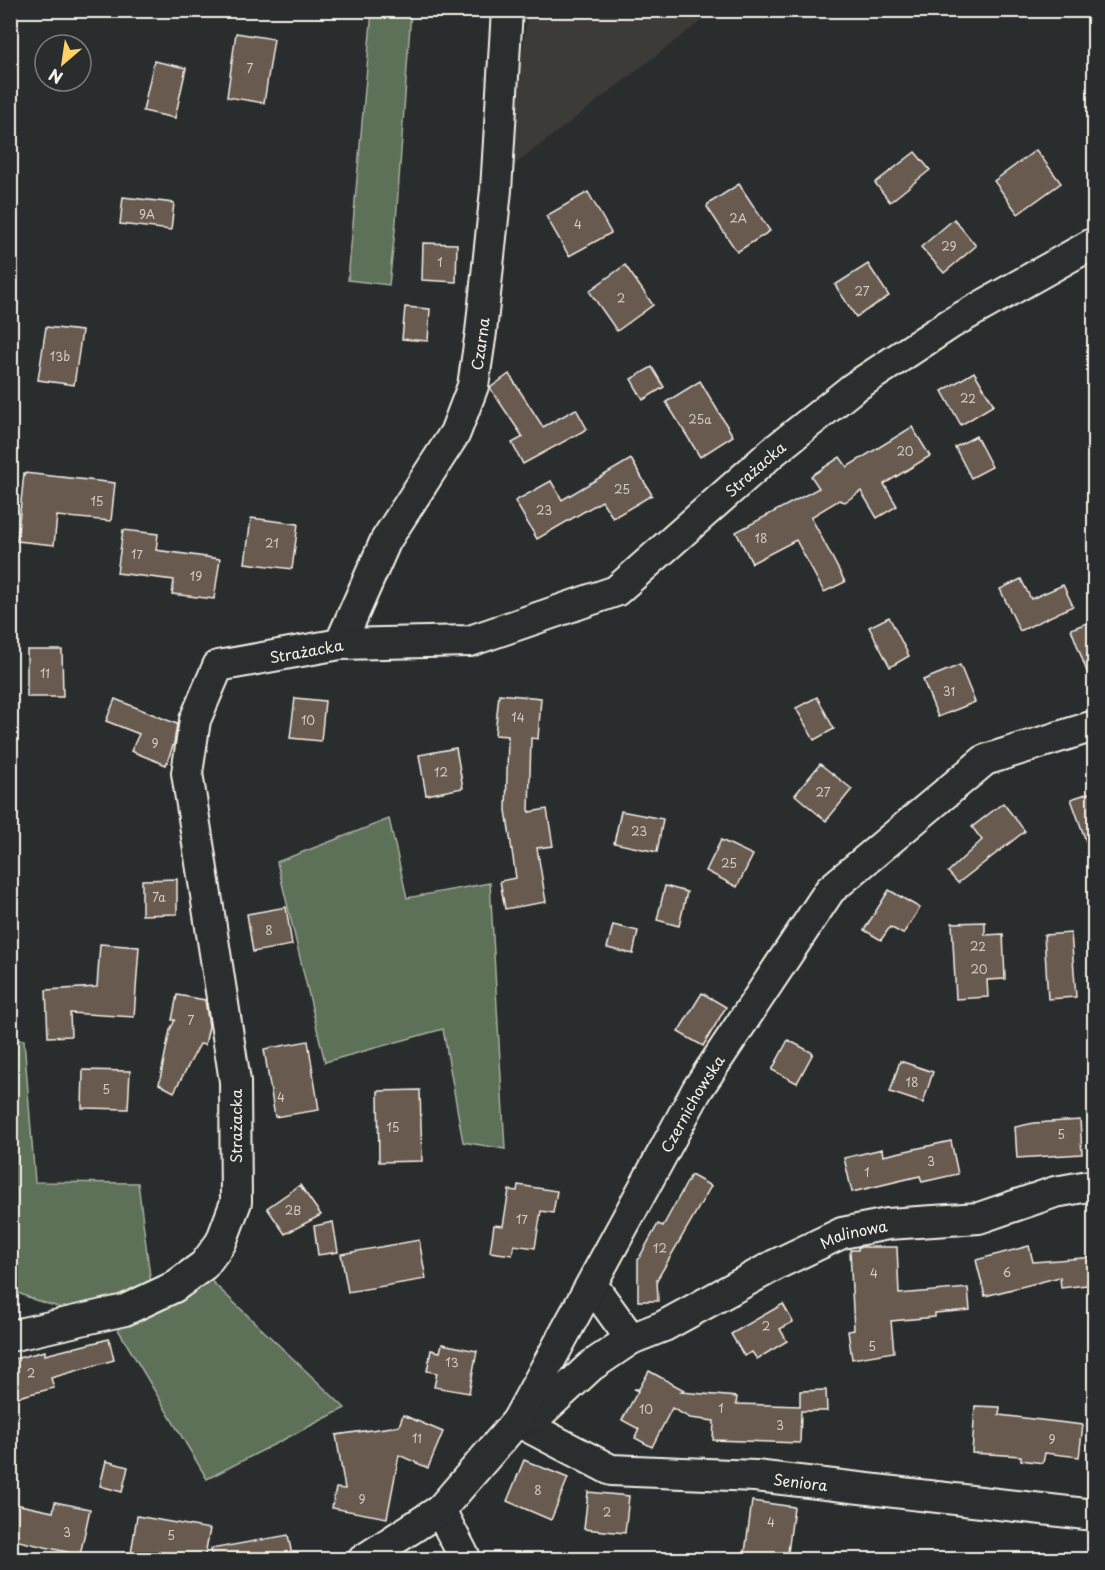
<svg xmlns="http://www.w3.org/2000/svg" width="1105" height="1570" font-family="'Playpen Sans',sans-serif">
	<rect width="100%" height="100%" fill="#2a2d2e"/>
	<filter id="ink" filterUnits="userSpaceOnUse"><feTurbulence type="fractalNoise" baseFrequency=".0167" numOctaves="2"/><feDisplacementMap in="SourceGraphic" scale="12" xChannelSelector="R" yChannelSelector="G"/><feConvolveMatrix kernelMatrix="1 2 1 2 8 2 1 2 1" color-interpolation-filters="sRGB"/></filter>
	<g filter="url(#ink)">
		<path fill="#3d3a38" d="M528 11H714L505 172Z"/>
		<g fill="#5d6f58" stroke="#a8b0a0" stroke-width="1.5">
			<path d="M372 11H411L396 221 389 285 348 280Z"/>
			<path d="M389 819 407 898 490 883 505 1149 463 1142 443 1029 325 1062 277 862Z"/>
			<path d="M11 1040H24L35 1182 138 1183 151 1284 75 1312 35 1300 11 1290Z"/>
			<path d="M206 1276 345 1408 207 1479 113 1321Z"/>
		</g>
		<g fill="#695a50" stroke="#f4f1e8" stroke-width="1.5">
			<path d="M236 33 274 39 264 103 227 97Z"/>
			<path d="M154 61 186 68 175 118 143 111Z"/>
			<path d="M1036 150 1061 183 1018 214 994 181Z"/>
			<path d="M915 152 930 170 890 202 875 183Z"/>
			<path d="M739 184 770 231 737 252 707 207 708 204Z"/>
			<path d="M588 192 611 233 569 256 546 216Z"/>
			<path d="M123 197 174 203 171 230 120 224Z"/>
			<path d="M954 219 976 246 944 273 921 247Z"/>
			<path d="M423 243 457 244 456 282 422 280Z"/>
			<path d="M868 264 889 296 856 317 835 285Z"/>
			<path d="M625 265 653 305 617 331 589 291Z"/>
			<path d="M405 307 430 309 428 341 402 339Z"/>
			<path d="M46 327 82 331 74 385 38 380Z"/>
			<path d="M652 367 664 387 643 400 631 379Z"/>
			<path d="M974 372 994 405 961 425 942 391Z"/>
			<path d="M509 374 543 427 576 409 587 429 523 464 512 443 523 437 490 388Z"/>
			<path d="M700 381 733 436 700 457 666 402Z"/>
			<path d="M912 427 930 456 884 484 897 506 877 518 861 491 845 502 839 500 811 517 845 582 824 592 796 540 752 563 736 532 819 488 811 476 840 457 847 467Z"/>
			<path d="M976 436 992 467 971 478 955 447Z"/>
			<path d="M631 459 652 495 613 518 602 501 537 539 515 501 551 481 562 500Z"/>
			<path d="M24 473 115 483 111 521 57 516 54 545 17 541Z"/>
			<path d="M251 518 298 524 292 569 245 563Z"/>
			<path d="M123 530 158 534 156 550 220 559 214 599 172 594 174 580 117 573Z"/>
			<path d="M1021 579 1031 599 1063 585 1073 606 1020 631 1000 589Z"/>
			<path d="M889 617 909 656 890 667 869 627Z"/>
			<path d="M1095 620V684L1092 685 1071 629Z"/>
			<path d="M27 650H62L63 697H27Z"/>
			<path d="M960 665 975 702 938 717 923 680Z"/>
			<path d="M499 694 541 698 538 739 531 738 529 812 547 809 553 846 537 848 546 902 505 909 500 881 516 878 506 810 508 736 495 735Z"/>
			<path d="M817 697 834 729 814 740 796 708Z"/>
			<path d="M295 698 325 701 321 741 290 738Z"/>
			<path d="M115 699 177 724 174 743 166 765 131 751 139 734 106 721Z"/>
			<path d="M456 748 463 788 426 795 419 755Z"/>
			<path d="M820 764 852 789 826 821 795 795Z"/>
			<path d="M1095 791V857L1092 858 1071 799Z"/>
			<path d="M1003 803 1025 831 958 883 948 872 982 840 972 827Z"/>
			<path d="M621 811 663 819 657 852 614 843Z"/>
			<path d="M721 840 753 855 737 887 706 871Z"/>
			<path d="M177 879V914L142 915V880Z"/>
			<path d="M665 886 687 892 679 926 657 920Z"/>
			<path d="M889 890 920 908 903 934 890 927 881 940 864 930Z"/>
			<path d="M286 907 292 945 253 952 247 914Z"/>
			<path d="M985 922V935L1003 934 1005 979 987 980 988 997 956 999 952 923Z"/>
			<path d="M613 925 638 931 633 954 607 948Z"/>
			<path d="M1071 933 1076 997 1048 999 1044 935Z"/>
			<path d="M100 944 139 947 134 1017 70 1013 71 1036 48 1037 46 990 97 987Z"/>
			<path d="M702 993 726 1007 703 1046 678 1032Z"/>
			<path d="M177 995 205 1000 209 1026 205 1045 200 1044 174 1092 159 1084 170 1030 175 1020H172Z"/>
			<path d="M788 1040 813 1053 797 1083 772 1070Z"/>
			<path d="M308 1041 319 1110 275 1117 264 1049Z"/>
			<path d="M900 1061 933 1072 923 1103 890 1092Z"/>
			<path d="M83 1070 130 1071 128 1109 82 1108Z"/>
			<path d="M420 1090 422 1161 379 1162 378 1091Z"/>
			<path d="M1080 1120 1082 1154 1017 1158 1015 1127 1034 1123Z"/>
			<path d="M951 1141 958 1174 922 1182 920 1176 852 1192 844 1158 882 1149 883 1156Z"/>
			<path d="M691 1175 711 1186 657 1280 658 1301H638V1260L658 1224 663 1226Z"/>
			<path d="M300 1185 321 1215 285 1234 267 1208Z"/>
			<path d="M518 1185 557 1191 553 1213 541 1211 535 1248 514 1245 512 1255 490 1252 494 1225 503 1226 509 1190 517 1191Z"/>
			<path d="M333 1222 338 1252 318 1255 314 1226Z"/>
			<path d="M419 1240 426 1279 348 1292 341 1254Z"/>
			<path d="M1029 1246 1033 1262 1095 1257V1284L1061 1288 1060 1277 985 1296 976 1260Z"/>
			<path d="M858 1247H897L899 1294 968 1288 970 1310 935 1313V1317L891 1321 894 1352 852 1359 848 1331 854 1330 850 1250H858Z"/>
			<path d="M783 1304 793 1322 780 1329 787 1341 757 1359 752 1352 744 1356 731 1334Z"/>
			<path d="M109 1339 114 1360 51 1378 54 1388 10 1399V1360L45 1351V1355Z"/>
			<path d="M442 1344 477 1351 469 1393 434 1387 437 1373 427 1371 431 1350 440 1352Z"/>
			<path d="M649 1371 684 1390 681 1392 737 1397 736 1404 800 1406V1391L826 1390 827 1411H801L800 1443 713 1440 714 1421 690 1418 672 1408 652 1447 635 1438 639 1429 622 1420 638 1391 634 1389H639Z"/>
			<path d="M975 1406 1000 1407 999 1415 1083 1425 1079 1457 1045 1453 1043 1463 1021 1460V1456L972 1453Z"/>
			<path d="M403 1415 443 1432 428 1468 399 1455 387 1518 332 1508 336 1488 345 1489 336 1435 399 1426Z"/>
			<path d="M524 1460 568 1478 551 1520 507 1501Z"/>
			<path d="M106 1461 128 1467 122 1492 100 1486Z"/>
			<path d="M588 1492 629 1496 625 1533 584 1529Z"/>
			<path d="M752 1501 794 1507 787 1560H744Z"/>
			<path d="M55 1502 90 1509 80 1555 10 1539V1503L53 1512Z"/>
			<path d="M137 1516 210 1529 204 1560H130Z"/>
			<path d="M288 1535 293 1560H212L211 1549Z"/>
		</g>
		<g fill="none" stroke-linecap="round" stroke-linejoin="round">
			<g stroke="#f4f1e8" stroke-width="34">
				<g id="street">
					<path id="s1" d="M340 644 386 540 455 433 473 386 481 332 496 190 507 10"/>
					<path id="s2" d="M592 1285 631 1339 664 1326 777 1264 842 1233 888 1224 979 1218 1055 1192 1094 1185"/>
					<path id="s3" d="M10 1336 125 1310 174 1287 204 1265 221 1242 236 1202 235 1081 187 773 195 720 218 666 340 644 470 641 616 591 774 451 853 388 950 324 1094 243"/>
					<path id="s4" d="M517 1421 611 1470 755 1476 1094 1515"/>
					<path d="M517 1421 538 1415 591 1366 631 1339"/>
					<path d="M440 1510 466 1560"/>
					<path id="s5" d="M363 1560 440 1510 517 1421 697 1090 830 890 985 760 1094 726"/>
				</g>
			</g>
			<use href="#street" stroke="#2a2d2e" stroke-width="30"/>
		</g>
	</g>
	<g text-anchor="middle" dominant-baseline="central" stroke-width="4.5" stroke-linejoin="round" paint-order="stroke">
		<g font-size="12" fill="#d1cbc2">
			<text x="250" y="68">7</text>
			<text x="147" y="214">9A</text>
			<text x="738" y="218">2A</text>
			<text x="578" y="224">4</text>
			<text x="949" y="246">29</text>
			<text x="440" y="262">1</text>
			<text x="862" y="291">27</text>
			<text x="621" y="298">2</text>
			<text x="60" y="356">13b</text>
			<text x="968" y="398">22</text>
			<text x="700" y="419">25a</text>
			<text x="905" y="451">20</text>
			<text x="622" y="489">25</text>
			<text x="97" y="501">15</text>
			<text x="544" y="510">23</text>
			<text x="761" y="538">18</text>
			<text x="272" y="543">21</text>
			<text x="137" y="554">17</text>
			<text x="196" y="576">19</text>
			<text x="45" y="673">11</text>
			<text x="949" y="691">31</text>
			<text x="518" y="717">14</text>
			<text x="308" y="720">10</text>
			<text x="155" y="743">9</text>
			<text x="441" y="772">12</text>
			<text x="823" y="792">27</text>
			<text x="639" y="831">23</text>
			<text x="729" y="863">25</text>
			<text x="159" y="897">7a</text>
			<text x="269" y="930">8</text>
			<text x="978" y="946">22</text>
			<text x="979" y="969">20</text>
			<text x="191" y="1020">7</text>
			<text x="912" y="1082">18</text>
			<text x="106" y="1089">5</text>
			<text x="281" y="1097">4</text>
			<text x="393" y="1127">15</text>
			<text x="1061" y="1134">5</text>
			<text x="931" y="1161">3</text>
			<text x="867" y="1172">1</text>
			<text x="293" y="1210">2B</text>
			<text x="522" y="1219">17</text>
			<text x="660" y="1248">12</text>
			<text x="1007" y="1272">6</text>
			<text x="874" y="1273">4</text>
			<text x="766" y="1326">2</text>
			<text x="872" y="1346">5</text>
			<text x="452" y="1362">13</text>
			<text x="31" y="1373">2</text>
			<text x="721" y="1408">1</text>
			<text x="646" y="1409">10</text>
			<text x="780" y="1425">3</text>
			<text x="417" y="1438">11</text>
			<text x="1052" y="1439">9</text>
			<text x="538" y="1490">8</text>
			<text x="362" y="1499">9</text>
			<text x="607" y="1512">2</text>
			<text x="771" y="1522">4</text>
			<text x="67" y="1532">3</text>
			<text x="171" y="1535">5</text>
		</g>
		<g font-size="15" fill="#f4f1e8" stroke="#2a2d2e">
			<text stroke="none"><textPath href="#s1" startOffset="334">Czarna</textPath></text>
			<text stroke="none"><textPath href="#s3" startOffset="1419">Strażacka</textPath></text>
			<text stroke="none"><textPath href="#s3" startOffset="915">Strażacka</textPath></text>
			<text stroke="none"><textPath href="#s5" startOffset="572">Czernichowska</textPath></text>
			<text transform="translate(235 1126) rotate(-90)">Strażacka</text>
			<text stroke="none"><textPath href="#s2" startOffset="314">Malinowa</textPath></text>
			<text stroke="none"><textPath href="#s4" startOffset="296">Seniora</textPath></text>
		</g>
	</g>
	<rect width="1105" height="1570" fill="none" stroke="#2a2d2e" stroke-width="36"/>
	<rect x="18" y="18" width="1069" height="1534" fill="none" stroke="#f4f1e8" stroke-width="2" filter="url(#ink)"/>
	<g transform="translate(63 63) rotate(209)"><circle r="28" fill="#2a2d2e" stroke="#7b7b78" stroke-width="1.5"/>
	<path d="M0-4.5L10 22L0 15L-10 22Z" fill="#ffd166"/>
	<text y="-9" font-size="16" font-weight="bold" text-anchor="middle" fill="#f4f1e8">N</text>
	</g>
</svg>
